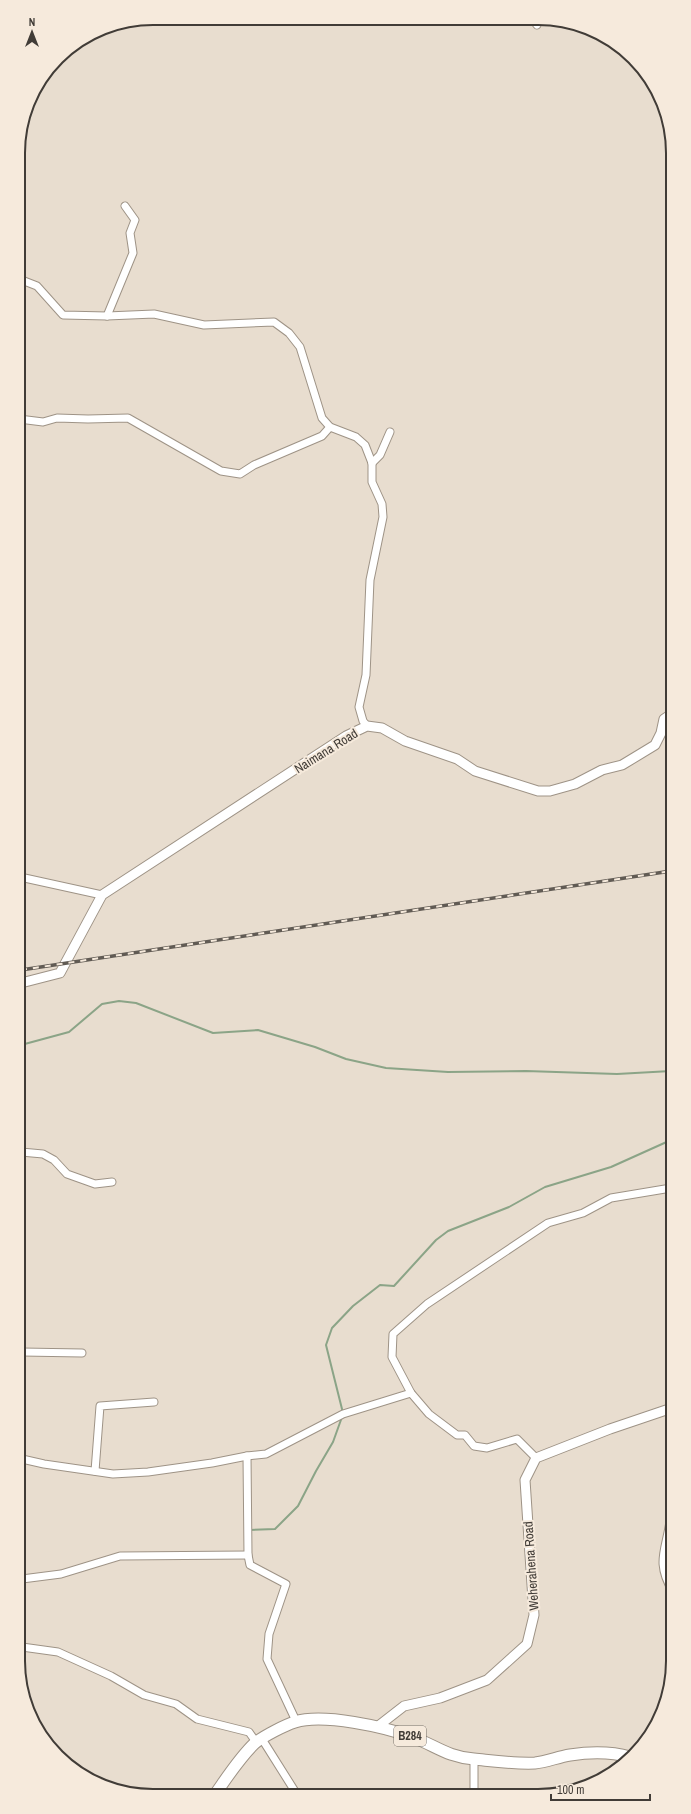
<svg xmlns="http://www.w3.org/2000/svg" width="691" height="1814" font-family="'Archivo Narrow',sans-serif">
	<rect width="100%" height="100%" fill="#e8ddcf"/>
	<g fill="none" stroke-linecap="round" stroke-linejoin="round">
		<g stroke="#8ba487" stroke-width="2">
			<path d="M21 1045 69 1032 102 1004 119 1001 136 1003 213 1033 258 1030 315 1047 346 1059 386 1068 448 1072 526 1071 617 1074 671 1071"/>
			<path d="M343 1413 326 1345 332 1328 353 1306 380 1285 394 1286 436 1240 448 1231 509 1207 545 1187 611 1167 671 1140"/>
			<path d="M249 1530 275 1529 298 1506 316 1471 333 1442 342 1417"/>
		</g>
		<g stroke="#9e9386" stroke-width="9">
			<g id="street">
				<path d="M533 20 537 25"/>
				<path d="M19 279 37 286 63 315 107 316 154 314 204 325 274 322 289 333 300 347 322 418 330 427 356 437 365 445 372 463V482L382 504 383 517 370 580 366 675 359 707 363 721 367 726"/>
				<path d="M107 316 133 253 130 233 135 220 125 206"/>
				<path d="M19 419 43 422 57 418 88 419 128 418 221 471 240 474 254 465 322 436 330 427"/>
				<path d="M372 463 380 455 390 432"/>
				<path d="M20 877 102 895"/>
				<path d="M21 1152 43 1154 54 1160 67 1174 95 1184 112 1182"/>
				<path d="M22 1352 82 1353"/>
				<path d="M670 1409 672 1435"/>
				<path d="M247 1456 248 1555 250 1565 286 1584 269 1634 267 1659 296 1721"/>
				<path d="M536 1458 517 1439 487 1448 474 1446 465 1435H457L429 1414 411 1393 392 1357 393 1334 427 1304 548 1223 583 1213 611 1198 671 1188"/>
				<path d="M22 1459 44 1464 113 1474 148 1472 212 1463 247 1456 266 1454 343 1414 411 1393"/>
				<path d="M95 1471 100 1406 154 1402"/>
				<path d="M672 1471C668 1488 672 1504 670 1521 666 1551 655 1562 673 1592"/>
				<path d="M22 1579 61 1574 120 1556 248 1555"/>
				<path d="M22 1647 58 1652 111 1676 144 1695 176 1704 197 1719 249 1732 256 1742"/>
				<path d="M262 1739 296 1793"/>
				<path d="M621 1754V1765"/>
				<path d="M474 1792V1759"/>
			</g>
		</g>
		<g stroke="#9e9386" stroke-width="11">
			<g id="secondary">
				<path d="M21 983 60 973 102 895 346 736 367 726 382 728 405 741 457 759 475 771 538 791H550L575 784 602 770 622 765 655 745 661 733 664 719 670 715"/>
				<path d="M377 1727 404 1706 440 1698 487 1680 527 1644 534 1615 525 1480 536 1458 610 1429 672 1408"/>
			</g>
		</g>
		<g stroke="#9e9386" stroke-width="13">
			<path id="primary" d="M216 1793C228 1776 240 1757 255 1743 264 1736 285 1725 295 1722 323 1713 385 1727 412 1737 435 1745 447 1757 474 1759 494 1761 515 1764 535 1763 546 1762 558 1757 570 1755 590 1752 612 1752 630 1757"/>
		</g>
		<use href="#street" stroke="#fff" stroke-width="7"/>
		<use href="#secondary" stroke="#fff" stroke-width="9"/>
		<use href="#primary" stroke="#fff" stroke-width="11"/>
		<g stroke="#615b54" stroke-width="3.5">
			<path id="rail" d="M21 970 671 871"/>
		</g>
		<use href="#rail" stroke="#f6eadc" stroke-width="2" stroke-dasharray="6" stroke-linecap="butt"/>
	</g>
	<g text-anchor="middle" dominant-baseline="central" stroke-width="4" stroke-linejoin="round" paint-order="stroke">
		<rect fill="#f6eadc" stroke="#777068" stroke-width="1" x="394" y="1726" width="32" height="20" rx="3"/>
		<g font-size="12" font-weight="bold" fill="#413c37">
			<text x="410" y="1736">B284</text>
		</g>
		<g font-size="13" fill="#413c37" stroke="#f6eadc">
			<text transform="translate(326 751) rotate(-32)">Naimana Road</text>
			<text transform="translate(531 1566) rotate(-94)">Weherahena Road</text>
		</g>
	</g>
	<path d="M0 0H691V1814H0ZM153 25H538A128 128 0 0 1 666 153V1661A128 128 0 0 1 538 1789H153A128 128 0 0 1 25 1661V153A128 128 0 0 1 153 25Z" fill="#f6eadc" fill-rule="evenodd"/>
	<path fill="none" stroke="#413c37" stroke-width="2" d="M153 25H538A128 128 0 0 1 666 153V1661A128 128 0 0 1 538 1789H153A128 128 0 0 1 25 1661V153A128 128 0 0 1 153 25Z"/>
	<g transform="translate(32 32)" stroke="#f6eadc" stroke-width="3" paint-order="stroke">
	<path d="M0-3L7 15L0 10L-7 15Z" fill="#413c37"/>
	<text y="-6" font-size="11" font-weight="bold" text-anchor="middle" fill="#413c37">N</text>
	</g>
	<path d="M551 1794v6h99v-6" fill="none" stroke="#413c37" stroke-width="2"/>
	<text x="557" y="1794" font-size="12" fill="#413c37" stroke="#f6eadc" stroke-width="3" paint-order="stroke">100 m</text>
</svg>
